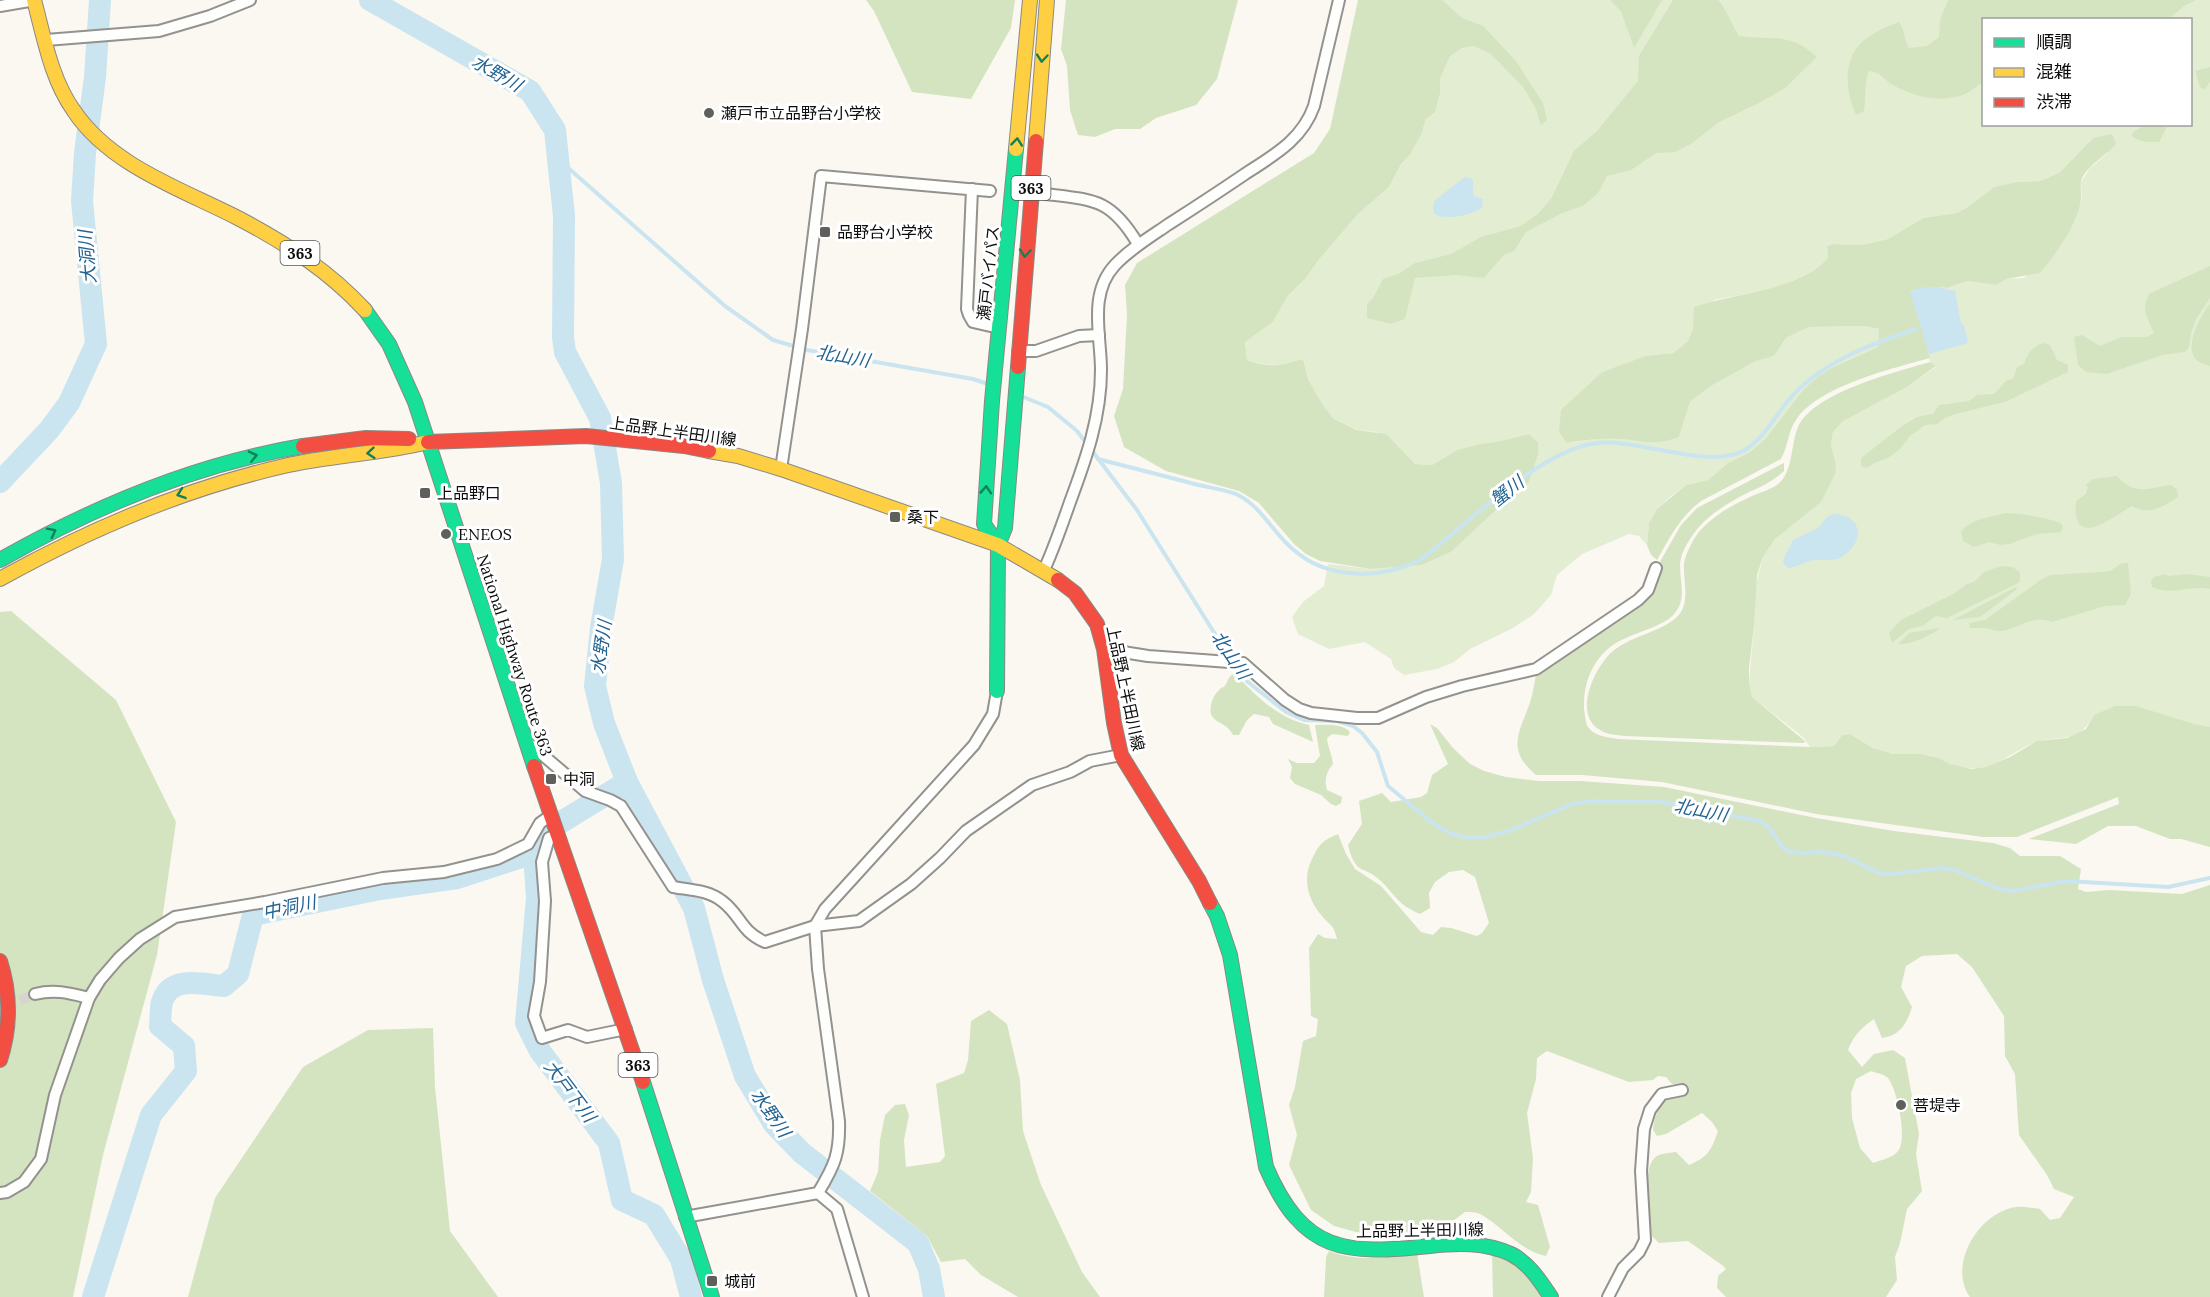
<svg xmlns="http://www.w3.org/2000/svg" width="2210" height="1297" font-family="Lora,'Noto Sans JP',serif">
	<rect width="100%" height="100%" fill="#faf8f0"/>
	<path fill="#e3edd2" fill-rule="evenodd" d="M1437 0H2210V727L2094 715C2078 743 2067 735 2040 741 2024 744 2004 762 1986 767 1975 770 1960 768 1949 764 1943 762 1939 758 1933 756 1920 753 1908 755 1896 754 1879 754 1864 742 1850 734L1842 735 1834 746 1810 747 1804 738 1752 697 1749 683 1754 626 1755 588 1763 557 1775 539 1795 521 1835 460 1831 445 1833 432 1842 421 1907 387 1936 367 1930 362 1910 292 1938 287 1947 288 1967 281 1996 285 2007 279 2024 278 2064 237 2074 222 2082 199 2081 182 2090 168 2108 153 2093 138 2059 173 2040 181 2016 182 1994 187 1966 208 1956 213 1923 218 1888 239 1861 245 1833 244 1827 246 1828 258C1802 286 1750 293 1714 300L1693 328 1688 341 1673 353 1645 356 1602 372 1561 411 1567 443 1596 439 1679 437 1690 402 1711 386 1756 361 1774 356 1786 338 1809 327 1864 326 1879 329 1878 347 1833 367 1817 377 1803 390 1765 439 1750 452 1728 463 1708 480 1686 485 1670 497 1657 509 1649 523 1647 545 1639 536 1629 534 1582 554 1557 575 1551 595 1534 614 1513 628 1470 649 1454 662 1437 669 1404 675 1394 668 1391 659 1365 642 1329 649 1298 634 1292 617 1303 602 1324 586 1328 564 1371 569 1422 565 1451 552 1496 510 1506 507 1529 482 1539 452 1538 442 1529 434 1496 442 1479 444 1457 450 1432 465 1415 464 1377 432 1358 430 1334 419 1323 405 1308 379 1303 359C1282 366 1268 367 1247 360L1245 342 1273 322 1287 297 1306 278 1317 262 1358 214 1389 187 1401 164 1410 155 1421 135 1426 119 1435 111 1440 94ZM1984 20H2190V124H1984Z"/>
	<g fill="#d4e4c1" fill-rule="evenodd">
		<path d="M866 0H1015L1011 28 971 99 912 92 874 11Z"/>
		<path d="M1066 0H1238L1217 79 1196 105 1156 118 1140 129H1115L1095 137 1078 135 1070 110 1067 66 1061 49Z"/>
		<path d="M1358 0H1442L1462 18 1483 26 1516 61 1543 103 1547 120 1541 125 1536 109 1524 88 1491 54 1474 46 1462 48 1450 56 1440 78V94L1435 112 1426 119 1421 135 1410 155 1401 164 1389 187 1358 214 1317 262 1306 278 1287 297 1273 322 1245 342 1247 360C1269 368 1280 366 1303 359L1308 379 1323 405 1334 419 1357 430 1386 434 1415 464 1432 465 1457 450 1479 444 1496 442 1529 434 1538 442 1539 452 1529 482 1506 507 1496 510 1451 552 1422 565 1371 569 1320 561 1306 554 1294 544 1259 503 1239 491 1166 471 1124 447 1114 416 1123 389 1127 315 1125 285 1137 263 1314 153 1330 129Z"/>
		<path d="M1610 0H1662L1634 48 1621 11Z"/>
		<path d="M1673 0H1718C1728 11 1731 24 1739 36 1773 41 1789 31 1817 57L1785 88 1759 103 1719 122 1691 144 1675 152 1656 153 1631 170 1607 176 1598 193 1583 206 1562 213 1526 232 1514 251 1504 255 1484 278 1456 275 1415 278 1405 319 1391 324 1367 318V304L1373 298 1383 279 1400 273 1415 263 1451 254 1481 237 1521 226 1539 213 1552 197 1574 151 1597 131 1638 81 1639 56Z"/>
		<path d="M1948 0H2196L2184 6 2169 19 1984 20 1983 82C1977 86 1970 92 1963 95 1939 103 1914 97 1893 85 1882 79 1883 73 1869 71 1864 81 1866 99 1864 111L1856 115C1846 92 1842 62 1861 43 1871 33 1886 27 1899 22 1905 30 1904 39 1909 48L1927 46 1939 37 1940 20Z"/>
		<path d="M2210 67V82L2204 90 2200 87 2195 71Z"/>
		<path d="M2142 124H2168V125L2159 142C2148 142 2141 143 2132 136L2133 132 2140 128Z"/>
		<path d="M2112 134 2116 144C2106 156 2086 166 2081 181 2080 187 2082 194 2081 200 2077 225 2056 254 2040 273L2007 279 1996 285 1967 281 1947 288 1938 287 1911 291 1930 358C1894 368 1818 386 1796 420 1788 431 1788 447 1781 459L1701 501C1680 517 1670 537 1657 560L1651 555 1647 545 1649 523 1657 509 1686 485 1708 480 1728 463 1750 452 1765 439 1803 390 1817 377 1833 367 1878 347 1879 329 1864 326 1809 327 1786 338 1774 356 1756 361 1711 386 1690 402 1679 437C1650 447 1646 440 1619 439 1601 438 1584 440 1567 443L1559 432 1561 410 1602 372 1645 356 1673 353 1688 341 1693 328 1694 307C1735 293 1798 291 1828 258L1827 246 1833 244 1861 245 1888 239 1923 218 1956 213 1966 208 1994 187 2016 182 2040 181 2059 173 2093 138Z"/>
		<path d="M2210 266V298L2196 319 2191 333 2189 347 2185 352 2162 355 2107 374 2086 372 2078 365 2074 337 2082 335 2100 346 2121 337H2147L2154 333C2148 318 2140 310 2149 294Z"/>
		<path d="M2210 304V366C2204 364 2197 362 2194 357 2186 342 2201 315 2210 304Z"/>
		<path d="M2043 343 2050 345 2057 360 2068 365V372L2005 402 1955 414 1945 418 1937 424 1925 425 1910 436 1899 450 1888 458 1874 463 1867 468 1861 466V458L1902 426 1917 417 1933 414 1939 405 1969 401 1977 395 1994 394 2007 380 2013 379 2017 367 2024 364C2028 353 2032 347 2043 343Z"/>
		<path d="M1930 362 1936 366 1907 387 1843 421 1833 432 1831 445 1835 460 1836 472 1821 502 1775 539 1763 557 1757 575 1754 626 1749 668V683L1752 697 1806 742 1802 743 1626 736C1618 735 1607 735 1600 730 1572 714 1595 666 1613 651 1631 636 1663 631 1677 617 1691 603 1683 582 1684 564 1685 556 1690 546 1694 539 1706 520 1728 507 1748 498 1757 493 1768 491 1777 485 1794 472 1790 446 1798 427 1814 392 1896 372 1930 362Z"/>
		<path d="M1784 463V471C1773 481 1763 486 1749 492 1728 503 1705 516 1692 536 1686 545 1680 555 1680 566 1680 583 1687 600 1674 614 1661 629 1627 633 1609 648 1591 663 1583 685 1584 709 1585 714 1585 722 1588 727 1594 736 1607 737 1617 739L1810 747 1834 746 1842 735 1850 734 1873 748 1893 754H1921L1936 757 1950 764 1971 769 1986 767 2010 757 2037 741 2067 738 2086 729 2094 715 2115 706H2136L2194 724 2210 727V847L2181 839H2170L2136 826H2108L2076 844 2029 839 2119 804 2118 797 2017 837H1983L1816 814 1662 782 1582 775H1536C1504 748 1521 731 1531 699 1534 690 1534 681 1537 672L1641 603 1661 560 1681 525 1697 508Z"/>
		<path d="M2117 476C2134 496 2148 488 2171 485L2177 490 2178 497C2164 507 2147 516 2132 506 2112 517 2071 552 2076 501L2086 494 2088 487 2086 485 2093 479Z"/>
		<path d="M2007 513C2026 514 2043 517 2061 523L2063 527 2061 532 2037 534 2010 544 2000 545 1989 542 1974 547 1963 541 1961 531C1972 519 1992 516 2007 513Z"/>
		<path d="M2122 563H2128L2131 594 2125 605 2105 606 2052 622C2034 614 2020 628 2002 631 1995 632 1991 628 1984 628 1979 628 1975 628 1970 628L1969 623 1985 620 2042 579 2050 575 2101 572 2110 571Z"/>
		<path d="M2001 566 2013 567 2020 573V582L1947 618 1936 616 1922 626 1909 629 1892 643 1889 633 1901 620 1955 593 1967 584 1974 582 1984 572Z"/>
		<path d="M2165 574 2169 576 2186 574 2210 577V589C2191 585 2170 596 2152 587L2151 581 2154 577Z"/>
		<path d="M2016 587 2017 589 1980 617 1953 620Z"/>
		<path d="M11 611 116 700 176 822 157 955 103 1155 73 1297H0V612Z"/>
		<path d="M1940 628C1933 635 1908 646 1898 644L1909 633Z"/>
		<path d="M1235 673C1254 695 1279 719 1309 725L1313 742 1273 724 1269 717 1254 714 1247 720 1239 735H1233C1226 722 1218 725 1212 716 1208 709 1213 695 1219 690 1224 685 1222 690 1226 684 1229 678 1229 676 1235 673Z"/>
		<path d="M1430 724 1437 728 1453 748 1470 764 1484 771 1506 777 1539 781H1580L1664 787 1816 818 1894 831 1993 843 2010 848 2020 856H2060L2081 869 2078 889 2086 892 2109 890 2182 894 2210 885V1297H1970C1947 1265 1979 1212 2016 1207 2023 1206 2032 1208 2040 1209L2050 1220 2060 1218 2074 1197 2054 1189 2047 1175 2019 1135 2015 1074 2005 1056 2004 1016 1972 967 1957 954 1922 956 1906 966 1901 987 1912 1007C1907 1023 1900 1036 1882 1038L1874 1019C1862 1027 1853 1036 1848 1050L1862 1067 1874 1054 1893 1050 1905 1058 1919 1134 1916 1154 1922 1191 1907 1209 1900 1243 1895 1257 1897 1280 1886 1297H1726L1717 1288 1718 1276 1726 1269 1722 1265 1688 1241 1659 1243 1652 1236C1650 1219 1640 1166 1657 1156 1662 1153 1670 1153 1676 1152L1689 1165C1708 1157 1711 1151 1718 1131L1712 1122 1702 1113 1666 1134 1657 1136 1653 1130C1655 1107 1665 1099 1683 1087L1672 1084 1666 1077 1658 1076 1653 1080 1629 1082 1547 1051 1537 1058 1536 1079 1527 1113 1533 1158 1531 1192 1526 1202 1538 1205 1550 1247 1546 1256C1520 1251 1502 1226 1480 1214 1476 1212 1470 1212 1465 1212L1453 1221 1437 1229 1382 1235 1356 1232 1334 1226 1311 1210 1289 1165 1297 1135 1289 1105 1295 1087 1303 1041 1316 1036 1318 1019 1311 1016 1309 948 1318 934 1325 938 1337 939C1333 923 1331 927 1322 916 1308 900 1302 878 1312 859 1320 843 1322 841 1338 834L1346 854 1355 869 1381 886 1421 932 1433 935 1441 927 1451 928 1477 936 1482 933 1489 923 1475 877 1463 870 1449 872 1435 882 1429 893 1430 908 1420 914C1397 904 1397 897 1381 881 1363 864 1356 877 1348 845L1362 824 1359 801 1382 793 1391 802 1421 797 1427 793 1432 775 1448 764ZM1871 1071C1876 1073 1884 1074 1888 1078 1897 1089 1908 1139 1898 1151 1893 1158 1881 1160 1873 1163L1860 1148 1852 1118 1851 1093 1856 1079Z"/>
		<path d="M1315 725C1327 725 1341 723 1350 732L1348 736 1332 734 1327 738C1328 748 1332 754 1333 764 1326 772 1324 780 1327 790L1342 797 1341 803 1336 806 1331 804 1321 795 1295 784 1290 778 1292 767 1288 759 1297 763H1314L1320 756Z"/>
		<path d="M989 1010 1007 1024 1020 1080 1023 1131 1041 1185 1082 1272 1100 1297H1018L981 1275 965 1259 941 1262 927 1236 870 1191 878 1172 880 1140 885 1115 895 1105 905 1104 909 1115 904 1140 906 1167 940 1162 945 1156 936 1084 964 1073 968 1060 971 1021Z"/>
		<path d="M433 1028 435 1087 450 1231 498 1297H188L215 1198 303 1067 368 1030Z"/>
		<path d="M1329 1251C1358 1262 1387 1258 1417 1253L1424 1297H1324L1326 1257Z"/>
		<path d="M1492 1252C1519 1265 1526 1273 1544 1297H1493Z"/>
	</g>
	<g fill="#cae4f0">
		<path d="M1465 177 1472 179C1475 185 1471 191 1474 196L1483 199 1482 208C1471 215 1447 221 1435 214L1433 209 1434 201Z"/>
		<path d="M1922 287H1938L1955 291 1961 324 1964 325 1968 343 1929 354 1910 292Z"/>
		<path d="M1833 514C1862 514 1866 541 1843 556 1834 562 1825 559 1815 560 1806 561 1798 567 1788 568L1784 564 1783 560 1793 540 1818 528 1827 517Z"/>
	</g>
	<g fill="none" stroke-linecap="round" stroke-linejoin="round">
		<g stroke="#cae4f0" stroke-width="4">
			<path d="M558 159 725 306 773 340 807 350 973 379 988 384"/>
			<path d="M1021 396 1048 407 1077 431 1137 510 1237 669 1248 682 1286 712 1304 720 1338 721 1353 726 1362 733 1377 752 1388 786 1435 825 1452 834 1464 837H1484L1509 831 1572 804 1591 801 1662 802 1759 821 1768 826 1782 847 1788 851 1799 853 1824 852 1835 854 1846 857 1881 874H1892L1943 868 1954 870 1997 888 2012 891 2067 881 2168 887 2210 878"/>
			<path d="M1098 459C1129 467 1160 475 1191 483 1205 487 1222 489 1236 494 1262 506 1273 534 1295 551 1329 580 1382 579 1420 560 1467 525 1539 450 1597 443 1639 438 1709 471 1745 450 1766 437 1777 412 1793 395 1826 360 1872 344 1916 329"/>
		</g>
		<g stroke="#cae4f0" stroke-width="22">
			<path d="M370 0 530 91 555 130 564 216 563 337 565 352 600 418 611 483 613 559 601 628 595 686 604 723 627 782 694 908 713 980 745 1076 774 1124 802 1153 918 1243 929 1269 934 1297"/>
			<path d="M0 482 49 430 69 403 96 344 82 201 85 153 95 77 100 0"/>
			<path d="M534 853 537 898 526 1023 540 1051 609 1143 622 1200 654 1215 681 1259 691 1297"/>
			<path d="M93 1297 151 1115 186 1071 184 1046 160 1026C161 1018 160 1009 162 1002 170 975 202 984 224 986L238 974 253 915 380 889 457 878 534 853 545 832 627 782"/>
		</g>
		<path stroke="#d6d5ce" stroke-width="10" stroke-dasharray="10 5" stroke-linecap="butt" d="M6 1006 35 994"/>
		<g stroke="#93928f" stroke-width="14">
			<g id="street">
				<path d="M0 6 35 0"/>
				<path d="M46 40 159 31 210 16 250 0"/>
				<path d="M972 189 967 309 969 315 973 322 999 328"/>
				<path d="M1046 194C1095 200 1111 199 1138 244"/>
				<path d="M1018 351H1036L1079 336 1099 335"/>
				<path d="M781 469 802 329 821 176 990 191"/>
				<path d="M1044 570C1054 548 1062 525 1070 502 1086 459 1101 417 1101 370 1101 335 1088 294 1115 265 1130 249 1150 237 1169 224 1194 208 1220 191 1245 174 1274 155 1302 140 1314 106L1339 0"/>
				<path d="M1104 649 1148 656 1243 663 1285 700 1299 709 1311 713 1357 718H1378L1426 697 1462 686 1536 669 1638 600 1648 590 1656 568"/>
				<path d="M531 745 585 791 610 800 621 806 673 887C690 890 708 890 722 901 741 915 740 931 765 942L815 926 859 921 911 884 940 858 966 831 1032 785 1070 772 1090 761 1121 755"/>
				<path d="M557 835 549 838 542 862 545 901 540 982 534 1016 542 1038 568 1030 587 1037 626 1029"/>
				<path d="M35 994C55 989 69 993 89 998"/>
				<path d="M0 1193 7 1192 24 1182 41 1159 55 1095 89 998 100 980 119 958 140 939 175 917 265 902 383 878 444 872 497 859 528 844 540 823 550 816"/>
				<path d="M818 1193 837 1209 863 1297"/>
				<path d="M685 1217 818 1193C835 1165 840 1153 839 1121L818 969 815 926 825 909 974 745 993 714 997 691"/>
				<path d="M1608 1297 1623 1268 1639 1252 1645 1240 1641 1171 1644 1129 1650 1110 1662 1094 1682 1090"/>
			</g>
		</g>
		<g stroke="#8a8985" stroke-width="16">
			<g id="fast">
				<path d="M365 310 389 344 415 402 534 766"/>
				<path d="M998 545 984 524 992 401 1016 149"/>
				<path d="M0 560C95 506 195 464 303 446"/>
				<path d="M997 691 998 545 1005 528 1018 367"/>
				<path d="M1210 903 1217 916 1230 955 1266 1167C1303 1253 1345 1255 1430 1246 1457 1243 1485 1242 1511 1254 1529 1263 1540 1281 1551 1297"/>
				<path d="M643 1082 712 1297"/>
			</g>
		</g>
		<g stroke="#8a8985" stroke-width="16">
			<g id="slow">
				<path d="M34 0C44 37 51 79 74 111 110 165 181 189 236 217 284 242 328 270 365 310"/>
				<path d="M1036 141 1047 0"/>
				<path d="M1016 149 1030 0"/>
				<path d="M709 451 738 456 781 469 998 545 1058 580"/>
				<path d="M0 579C90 529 183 489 284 466 331 455 380 454 428 442"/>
			</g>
		</g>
		<g stroke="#8a8985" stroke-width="16">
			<g id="jam">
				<path d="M1018 367 1036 141"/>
				<path d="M428 442 586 436 684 446 709 451"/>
				<path d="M303 446 366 438 409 439"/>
				<path d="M1058 580 1075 593 1097 624 1104 649 1114 723 1121 755 1199 881 1210 903"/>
				<path d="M534 766 643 1082"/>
				<path d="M0 961C11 995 11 1026 0 1060"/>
			</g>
		</g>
		<use href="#street" stroke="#fefefd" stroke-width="10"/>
		<use href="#fast" stroke="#16e098" stroke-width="14"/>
		<use href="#slow" stroke="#ffcf43" stroke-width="14"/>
		<use href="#jam" stroke="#f24e42" stroke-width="14"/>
	</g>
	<defs><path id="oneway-chevron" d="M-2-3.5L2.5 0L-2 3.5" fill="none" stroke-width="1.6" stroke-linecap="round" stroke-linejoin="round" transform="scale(1.5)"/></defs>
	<g stroke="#128159">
		<use href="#oneway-chevron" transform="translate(1042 58) rotate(95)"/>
		<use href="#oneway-chevron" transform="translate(1017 142) rotate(-84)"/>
		<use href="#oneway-chevron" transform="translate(1025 253) rotate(95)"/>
		<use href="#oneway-chevron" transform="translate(371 453) rotate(175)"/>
		<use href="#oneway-chevron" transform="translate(253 456) rotate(-13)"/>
		<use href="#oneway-chevron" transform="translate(986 490) rotate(-86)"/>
		<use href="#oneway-chevron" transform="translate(181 494) rotate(161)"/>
		<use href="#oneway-chevron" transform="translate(52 532) rotate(-27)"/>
	</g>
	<g fill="#5f5f5c" stroke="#fff" stroke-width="2">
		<circle cx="709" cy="113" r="6"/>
		<rect x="819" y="226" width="12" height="12" rx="3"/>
		<rect x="419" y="487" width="12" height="12" rx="3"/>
		<rect x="889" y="511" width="12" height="12" rx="3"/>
		<circle cx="446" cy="534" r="6"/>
		<rect x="545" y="773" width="12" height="12" rx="3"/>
		<circle cx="1901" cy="1105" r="6"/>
		<rect x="706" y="1275" width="12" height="12" rx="3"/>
	</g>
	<g text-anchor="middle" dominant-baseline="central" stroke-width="6" stroke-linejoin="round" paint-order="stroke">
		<g fill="#fff" stroke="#555" stroke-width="1.5">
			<rect x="1011.5" y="176" width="39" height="24" rx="4.5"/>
			<rect x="280.5" y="241" width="39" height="24" rx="4.5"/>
			<rect x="618.5" y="1053" width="39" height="24" rx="4.5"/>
		</g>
		<g font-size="15" font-weight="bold" fill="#0c0c0c">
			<text x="1031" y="188">363</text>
			<text x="300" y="253">363</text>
			<text x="638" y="1065">363</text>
		</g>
		<g font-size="16" fill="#0c0c0c" stroke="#fff" text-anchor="start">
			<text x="721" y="113">瀬戸市立品野台小学校</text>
			<text x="837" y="232">品野台小学校</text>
			<text x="437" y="493">上品野口</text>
			<text x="907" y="517">桑下</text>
			<text x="458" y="534">ENEOS</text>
			<text x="563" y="779">中洞</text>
			<text x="1913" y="1105">菩堤寺</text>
			<text x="724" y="1281">城前</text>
		</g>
		<g font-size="16" fill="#0c0c0c" stroke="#fff">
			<text transform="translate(988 273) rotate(-84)">瀬戸バイパス</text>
			<text transform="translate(673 431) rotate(8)">上品野上半田川線</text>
			<text transform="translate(515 655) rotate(72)">National Highway Route 363</text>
			<text transform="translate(1126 688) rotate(78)">上品野上半田川線</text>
			<text transform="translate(1420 1230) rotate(-1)">上品野上半田川線</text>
		</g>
		<g font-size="18" font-style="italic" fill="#216392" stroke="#fff">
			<text transform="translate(497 73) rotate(30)">水野川</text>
			<text transform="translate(87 257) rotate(-95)">大洞川</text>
			<text transform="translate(843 356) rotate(10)">北山川</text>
			<text transform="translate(1507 491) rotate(-38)">蟹川</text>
			<text transform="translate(601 647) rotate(-82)">水野川</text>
			<text transform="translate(1231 655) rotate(56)">北山川</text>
			<text transform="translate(1701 810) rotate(11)">北山川</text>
			<text transform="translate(289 907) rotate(-12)">中洞川</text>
			<text transform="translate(570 1091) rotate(53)">大戸下川</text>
			<text transform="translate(771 1113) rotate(55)">水野川</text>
		</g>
	</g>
	<rect x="1982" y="18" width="210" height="108" fill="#ffffff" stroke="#9e9e9e" stroke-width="1.5"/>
	<rect x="1994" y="38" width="30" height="9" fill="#16e098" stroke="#9e9e9e" stroke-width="1.5"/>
	<text x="2036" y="48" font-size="18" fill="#0c0c0c">順調</text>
	<rect x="1994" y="68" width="30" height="9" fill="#ffcf43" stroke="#9e9e9e" stroke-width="1.5"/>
	<text x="2036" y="78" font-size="18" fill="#0c0c0c">混雑</text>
	<rect x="1994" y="98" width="30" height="9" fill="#f24e42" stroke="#9e9e9e" stroke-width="1.5"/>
	<text x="2036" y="108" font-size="18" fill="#0c0c0c">渋滞</text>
</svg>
